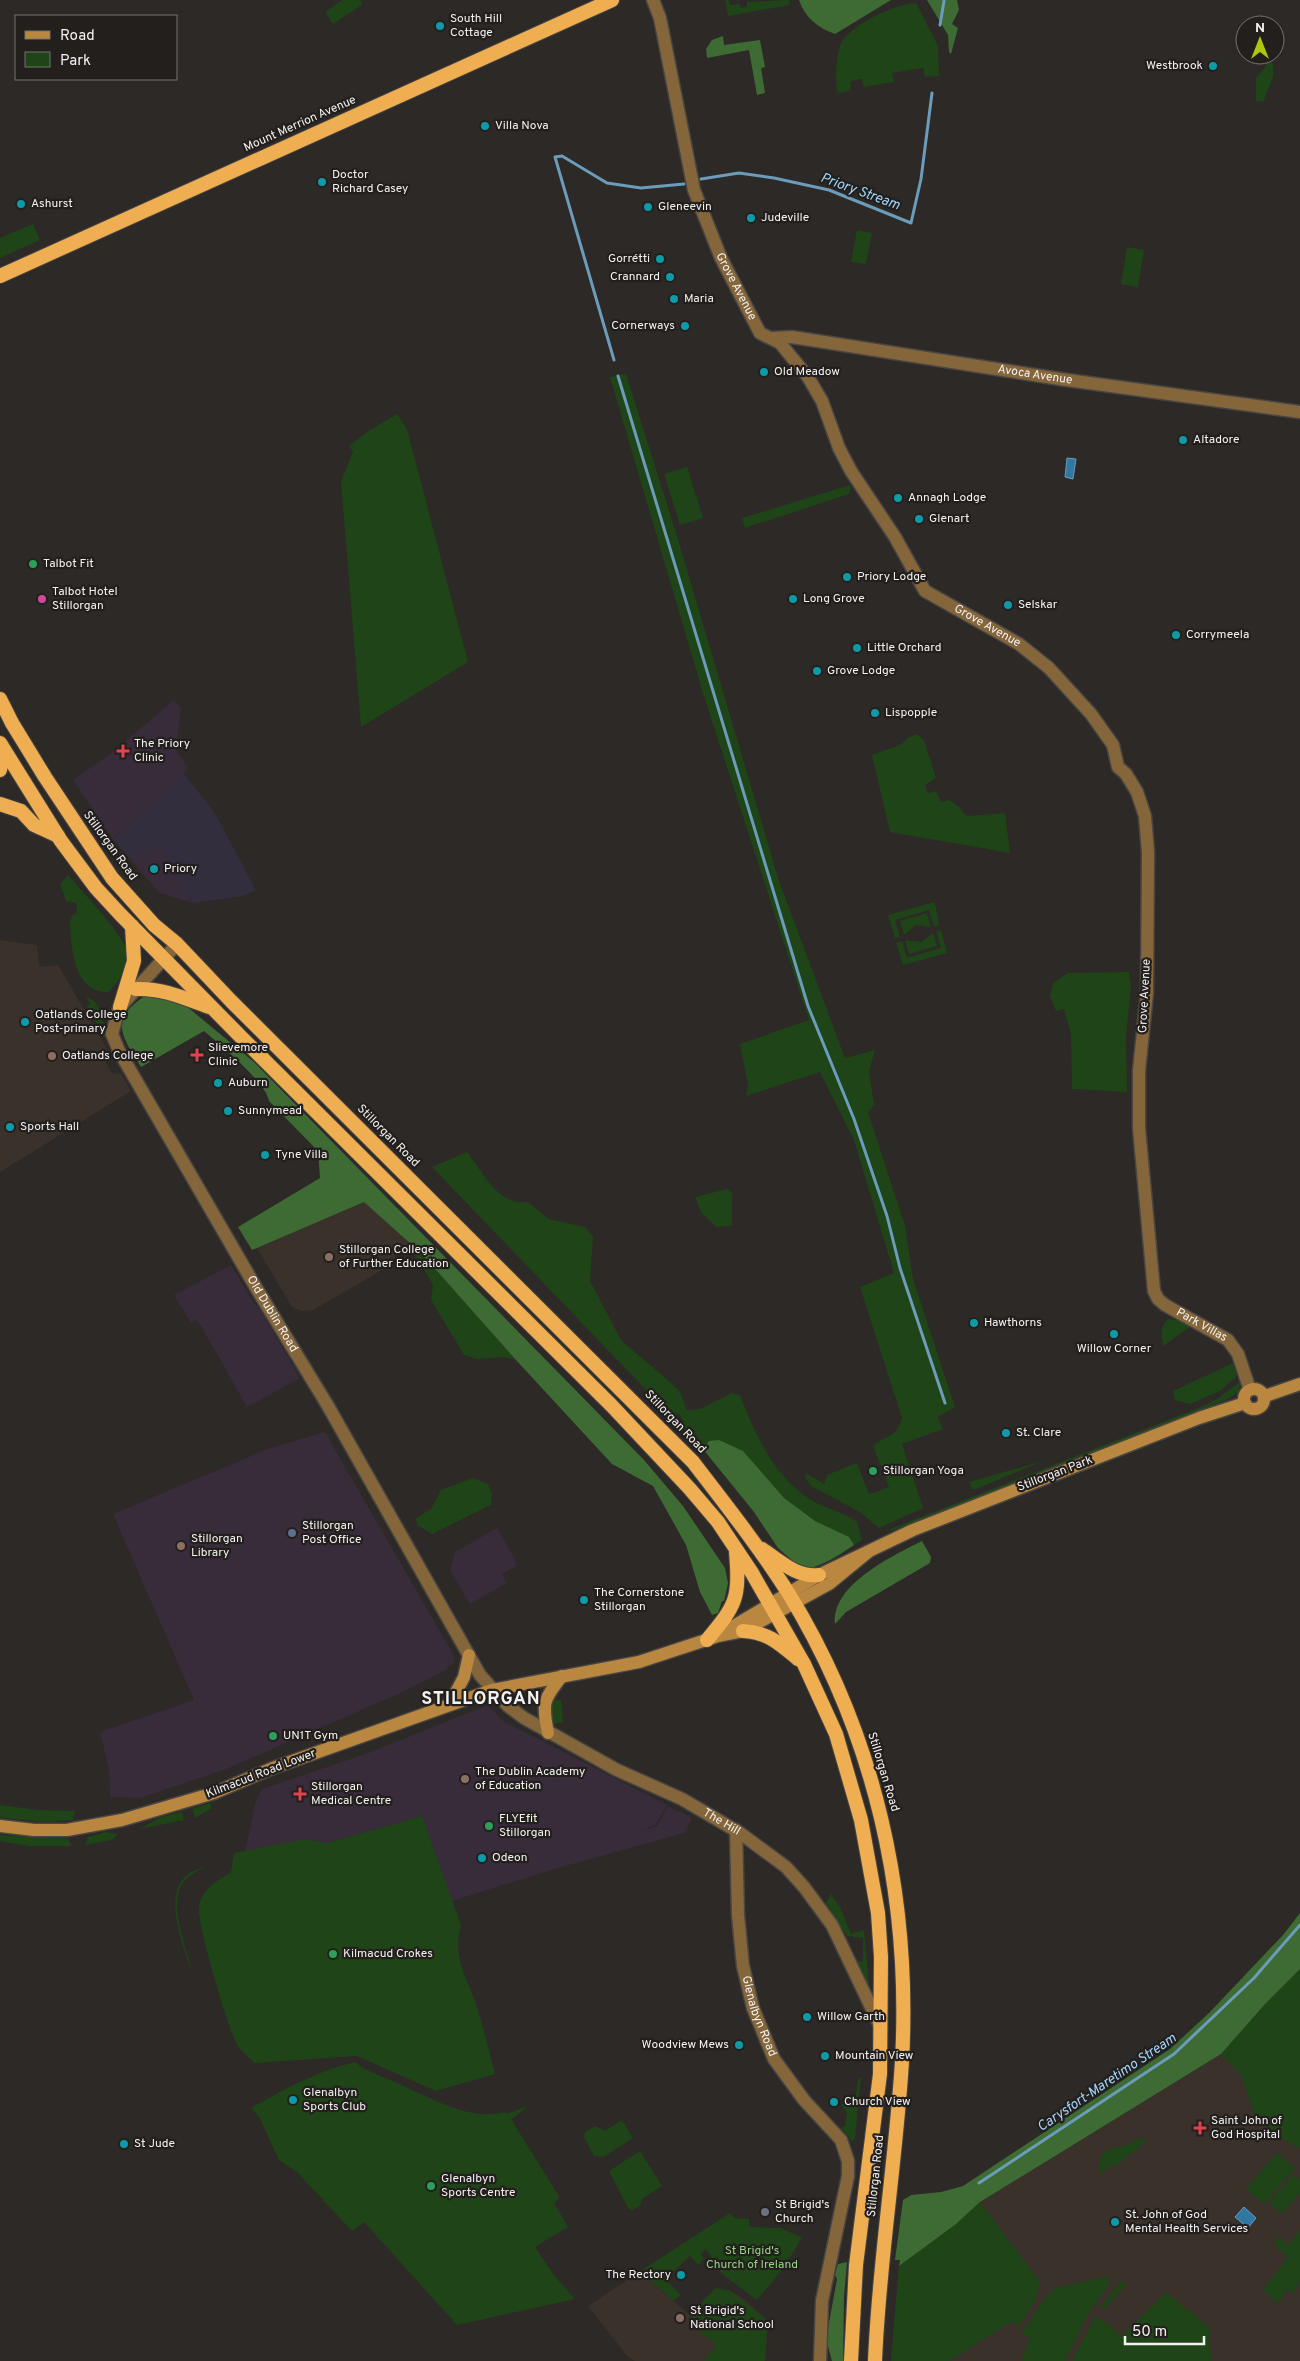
<svg xmlns="http://www.w3.org/2000/svg" width="1300" height="2361" font-family="Overpass,sans-serif">
	<rect width="100%" height="100%" fill="#2c2927"/>
	<g fill="#382c3b">
		<path d="M174 700 181 708 176 750 188 768 184 774 113 839 73 780 113 752Z"/>
		<path d="M159 846 193 903 160 893 131 860Z"/>
		<path d="M231 1265 255 1305 257 1304 300 1378 247 1407 201 1326 195 1320 191 1323 174 1295Z"/>
		<path d="M325 1432 453 1654 454 1663 447 1667 448 1669 398 1694 224 1770 140 1798 110 1797 109 1770 100 1732 194 1700 113 1514 270 1448Z"/>
		<path d="M497 1528 515 1559 516 1566 502 1574 507 1583 470 1604 450 1570 455 1552Z"/>
		<path d="M488 1705 503 1721 667 1805 655 1825 640 1832 657 1826 668 1806 692 1818 684 1833 551 1870 452 1901 422 1816 327 1843 306 1839 245 1852 256 1800 262 1789 371 1752Z"/>
	</g>
	<path fill="#332e3e" d="M184 774 214 812 256 890 243 896 193 903 159 846 131 860 113 839Z"/>
	<g fill="#3a312b">
		<path d="M0 940 37 945 39 967 58 965 107 1049 103 1053 104 1060 112 1073 121 1074 131 1091 0 1172Z"/>
		<path d="M364 1201 421 1253 416 1256 401 1253 394 1258 396 1262 313 1310 301 1311 292 1307 257 1248Z"/>
		<path d="M1300 1969V2361H891L899 2266 956 2224 980 2202 1221 2054Z"/>
		<path d="M639 2272 689 2314 716 2288 731 2291 745 2300 768 2321 765 2361H635L628 2357 588 2306Z"/>
	</g>
	<g fill="#1f4417">
		<path d="M342 0H360L363 4 333 24 325 12Z"/>
		<path d="M725 0H729L730 5 740 4 741 8 747 7V2L789 0 790 5 728 16Z"/>
		<path d="M916 3 938 46 939 76 925 77 923 68 892 73 894 82 864 87 862 79 851 81 850 91 837 93C836 77 835 62 840 46 848 25 895 4 916 3Z"/>
		<path d="M1267 62 1273 63V77L1263 102 1256 101V78L1265 67Z"/>
		<path d="M33 224 40 240 0 258V238Z"/>
		<path d="M857 230 872 233 866 264 851 262Z"/>
		<path d="M1127 247 1144 250 1138 287 1121 284Z"/>
		<path d="M626 374 677 536 779 881 845 1058 875 1050 869 1071 874 1105 868 1112 905 1226 913 1279 955 1407 938 1417 943 1429 902 1444 923 1508 879 1528 860 1512 811 1486 805 1477 806 1473 824 1484 827 1475 857 1463 869 1494 889 1487 873 1446C886 1435 896 1438 902 1418L860 1287 894 1273 854 1140 820 1072 746 1096 748 1085 740 1044 809 1020 702 690 610 377Z"/>
		<path d="M397 414 407 429 468 662 361 727 341 482 353 452 349 446 370 430Z"/>
		<path d="M687 467 703 518 680 525 664 474Z"/>
		<path d="M850 485 851 488 849 494 745 528 742 518Z"/>
		<path d="M917 734 924 740 936 778 925 785 928 793 936 791 941 802 949 800 961 808 963 813 967 816 1005 813 1010 853 890 832 872 755 902 744 907 738Z"/>
		<path d="M68 875C82 892 121 931 127 951 131 965 118 982 109 992 73 993 71 947 70 921L72 916 77 912 76 903 66 901 60 884Z"/>
		<path d="M935 902 939 925 934 927 929 910 895 920 900 937 895 938 888 915Z"/>
		<path d="M927 913 931 927 916 925 904 935 900 921Z"/>
		<path d="M941 930 947 953 903 965 896 943 902 941 907 958 941 948 936 931Z"/>
		<path d="M933 933 937 946 909 954 905 940 921 942Z"/>
		<path d="M1129 972 1131 987 1126 1037 1127 1092 1072 1089 1071 1035 1064 1009 1056 1011 1050 996 1053 983 1068 973Z"/>
		<path d="M86 996C105 1006 102 1017 105 1037H103L87 1006 90 1004Z"/>
		<path d="M467 1152C483 1172 499 1207 528 1202L549 1219 585 1227 593 1237 590 1281 621 1340 679 1390 687 1410 700 1409 732 1393 740 1395C756 1436 773 1475 811 1500 826 1509 844 1512 857 1522L862 1540 837 1556 813 1568 778 1548 754 1512 703 1449 680 1425 684 1421 678 1413 673 1418 432 1167Z"/>
		<path d="M727 1189 732 1193V1226L716 1227 701 1212 695 1197Z"/>
		<path d="M421 1253 516 1360 504 1357 476 1359 464 1355 431 1300 433 1285 416 1256Z"/>
		<path d="M1169 1319 1181 1321 1190 1327 1163 1346C1162 1336 1159 1325 1169 1319Z"/>
		<path d="M1233 1363 1237 1376 1220 1391 1190 1404 1175 1400 1173 1391Z"/>
		<path d="M1241 1381 1238 1393 1226 1400 891 1531 890 1529 1196 1409 1217 1399Z"/>
		<path d="M1043 1461 976 1489H972L969 1482Z"/>
		<path d="M473 1478 488 1484 492 1494 491 1505 432 1534 417 1525 416 1518 431 1509 441 1490Z"/>
		<path d="M561 1700 563 1722 554 1724 549 1718 551 1701Z"/>
		<path d="M210 1803 212 1808 195 1818 192 1809Z"/>
		<path d="M0 1805 38 1810 75 1811 73 1820 46 1822 4 1818 0 1817Z"/>
		<path d="M182 1812 184 1820 140 1829 161 1817Z"/>
		<path d="M422 1816 461 1925C452 1959 467 1976 477 2007 484 2029 489 2052 495 2074L436 2091 357 2056 254 2063C249 2057 242 2052 238 2046 229 2033 196 1920 199 1907 202 1888 217 1881 231 1872L234 1853 306 1839 327 1843Z"/>
		<path d="M105 1832 118 1834 112 1840 85 1845 88 1837Z"/>
		<path d="M0 1835 68 1839 72 1846H29L0 1841Z"/>
		<path d="M207 1866C196 1872 186 1876 180 1888 170 1908 188 1952 193 1975 185 1950 162 1896 186 1876 192 1870 200 1869 207 1866Z"/>
		<path d="M831 1894 841 1909 851 1934 864 1930 869 1985 865 1986 853 1962 863 1961V1938L847 1936 826 1903Z"/>
		<path d="M1300 1969V2149L1271 2132 1257 2121 1241 2075 1221 2054 1266 2003Z"/>
		<path d="M356 2062 361 2067C377 2075 394 2081 410 2089 442 2103 470 2120 506 2112L507 2114 527 2106 523 2111 511 2119 560 2198 554 2203 568 2227 535 2247 553 2274 575 2299 457 2325 364 2222 352 2231 298 2173 279 2160 259 2117 251 2108C284 2089 319 2070 356 2062Z"/>
		<path d="M861 2077 855 2139 852 2141 841 2128 845 2126 847 2113 841 2105 856 2095 858 2079Z"/>
		<path d="M622 2120 633 2138 603 2157 594 2156 584 2137 585 2132 595 2126 605 2131Z"/>
		<path d="M1139 2138 1144 2139 1145 2142C1135 2152 1124 2157 1115 2167L1111 2165 1102 2173 1100 2172 1099 2160 1105 2151 1129 2144Z"/>
		<path d="M640 2151 662 2186 642 2199 640 2206 632 2210 628 2208 609 2171Z"/>
		<path d="M1277 2153 1295 2168 1264 2204 1246 2189Z"/>
		<path d="M1294 2174 1300 2180V2193L1282 2214 1269 2202Z"/>
		<path d="M980 2202 1040 2282 1035 2301 1018 2327 1013 2321 949 2361H891L899 2266 956 2224Z"/>
		<path d="M730 2213 734 2218 749 2219V2227L781 2228 802 2238 782 2270 757 2300 722 2274 706 2249 701 2254 704 2259 698 2265 690 2256 665 2279 681 2295 674 2301 639 2272Z"/>
		<path d="M1300 2230V2280L1294 2294 1287 2289 1278 2304 1263 2290 1288 2257 1274 2245 1279 2238 1288 2245Z"/>
		<path d="M1106 2277 1110 2278V2283L1088 2314 1065 2361H1022L1030 2337 1021 2334 1048 2294 1055 2288Z"/>
		<path d="M1124 2281 1126 2284 1105 2309 1100 2307 1120 2283Z"/>
		<path d="M716 2288 731 2291 768 2321 765 2361H704L716 2345 696 2328 697 2324 689 2314Z"/>
		<path d="M1166 2292 1209 2327 1211 2361H1072L1095 2317 1101 2319 1122 2336Z"/>
	</g>
	<g fill="#3d6b33">
		<path d="M799 0H891L835 34C818 28 805 18 799 0Z"/>
		<path d="M927 0H957L959 10 952 24 958 28 951 54 949 52 948 35Z"/>
		<path d="M723 36 724 45 760 40 765 67 761 68 765 93 757 95 749 50 707 58 706 49 712 40Z"/>
		<path d="M148 994 179 1000 254 1062 644 1460 683 1506 725 1568 728 1583 724 1601H722L718 1613 712 1615 700 1592 686 1545 653 1486 612 1464 516 1360 421 1253 364 1202 252 1250 238 1227 320 1178 318 1151 269 1101C266 1082 220 1045 204 1031L141 1067C121 1035 108 1019 148 994Z"/>
		<path d="M719 1440 743 1451 784 1498 815 1521 849 1537 854 1545C838 1556 822 1566 803 1570L778 1548 754 1512 703 1449 709 1441Z"/>
		<path d="M922 1541 931 1557 930 1563 846 1612 835 1624C831 1585 892 1556 922 1541Z"/>
		<path d="M1300 1913V1969L1266 2003 1221 2054 980 2202 956 2224 899 2266 900 2260H895L903 2200 911 2195 941 2192 963 2186 1170 2049 1209 2013 1283 1935Z"/>
		<path d="M847 2262 844 2297 843 2361H832L826 2339 837 2279 835 2275 838 2264Z"/>
	</g>
	<g fill="#3077a3" stroke="#6b9cba">
		<path d="M1067 458 1076 459 1073 479 1065 477Z"/>
		<path d="M1244 2207 1256 2218 1248 2228 1235 2217Z"/>
	</g>
	<g fill="none" stroke-linecap="round" stroke-linejoin="round">
		<g stroke="#6b9cba" stroke-width="3">
			<path d="M940 25 944 1"/>
			<path d="M701 179 739 173 774 178 829 190 911 223 921 179 932 93"/>
			<path d="M614 360 555 157 562 156 607 183 641 188 684 184"/>
			<path d="M618 376 808 1006 854 1119 887 1216 900 1268 945 1403"/>
			<path d="M979 2183 1174 2054 1254 1978 1300 1925"/>
		</g>
		<g stroke="#484543" stroke-width="15">
			<g id="tertiary">
				<path id="s1" d="M653 0 660 18 694 190 721 258 760 333 780 343 808 377 822 401 839 448 851 471 895 537 925 591 1019 644 1049 668 1091 714 1113 745 1118 767 1126 774 1137 792 1145 816 1148 852 1147 993 1139 1071V1128L1154 1291 1158 1299 1165 1305 1228 1340 1238 1354 1250 1390"/>
				<path id="s2" d="M772 338 792 337 1060 379 1300 412"/>
				<path id="s3" d="M177 944 119 1008 112 1034 119 1051 255 1286 328 1406 480 1675 508 1706 524 1718 617 1770 682 1799 740 1833 786 1867 804 1887 832 1925 881 2028"/>
				<path id="s4" d="M736 1830 738 1915 743 1966 753 2008 774 2059 804 2100 841 2140 848 2161V2176L822 2301 820 2361"/>
			</g>
		</g>
		<g stroke="#484543" stroke-width="15">
			<g id="secondary">
				<circle cx="1254" cy="1399" r="10"/>
				<path d="M1265 1396 1300 1384"/>
				<path d="M722 1633 819 1575 913 1530 1199 1418 1245 1403"/>
				<path d="M450 1704 464 1677 469 1655"/>
				<path d="M548 1733C542 1703 543 1700 562 1676"/>
				<path d="M0 1826 34 1830H67L122 1820 214 1793 273 1768 492 1690 639 1662 718 1636 743 1631 829 1584 868 1552"/>
			</g>
		</g>
		<g stroke="#484543" stroke-width="16">
			<g id="trunk">
				<path d="M0 276 612 0"/>
				<path d="M0 699 12 723 45 777 112 878 154 925 177 944 231 1001 693 1462C726 1505 760 1548 789 1594 875 1735 911 1896 902 2061 896 2161 879 2260 875 2361"/>
				<path d="M0 743 61 841 96 888 120 914 240 1036 612 1406 690 1489 718 1522 752 1573 804 1664 836 1734 861 1820 878 1913 881 1957 880 2074 856 2265 851 2361"/>
				<path d="M0 770 4 750"/>
				<path d="M0 804 21 811 34 825 58 836"/>
				<path d="M136 989C163 988 184 998 209 1007"/>
				<path d="M120 1007 134 961 132 926"/>
				<path d="M762 1549C780 1561 797 1578 819 1575"/>
				<path d="M743 1631C768 1632 780 1644 798 1659"/>
				<path d="M707 1640C736 1605 740 1599 736 1552"/>
			</g>
		</g>
		<use href="#tertiary" stroke="#85663b" stroke-width="12"/>
		<use href="#secondary" stroke="#b9873f" stroke-width="12"/>
		<use href="#trunk" stroke="#eeae51" stroke-width="14"/>
	</g>
	<g fill="#0f9aa8" stroke="#221f1d" stroke-width="2">
		<circle cx="440" cy="26" r="5"/>
		<circle cx="1213" cy="66" r="5"/>
		<circle cx="485" cy="126" r="5"/>
		<circle cx="322" cy="182" r="5"/>
		<circle cx="21" cy="204" r="5"/>
		<circle cx="648" cy="207" r="5"/>
		<circle cx="751" cy="218" r="5"/>
		<circle cx="660" cy="259" r="5"/>
		<circle cx="670" cy="277" r="5"/>
		<circle cx="674" cy="299" r="5"/>
		<circle cx="685" cy="326" r="5"/>
		<circle cx="764" cy="372" r="5"/>
		<circle cx="1183" cy="440" r="5"/>
		<circle cx="898" cy="498" r="5"/>
		<circle cx="919" cy="519" r="5"/>
		<circle cx="847" cy="577" r="5"/>
		<circle cx="793" cy="599" r="5"/>
		<circle cx="1008" cy="605" r="5"/>
		<circle cx="1176" cy="635" r="5"/>
		<circle cx="857" cy="648" r="5"/>
		<circle cx="817" cy="671" r="5"/>
		<circle cx="875" cy="713" r="5"/>
		<circle cx="154" cy="869" r="5"/>
		<circle cx="25" cy="1022" r="5"/>
		<circle cx="218" cy="1083" r="5"/>
		<circle cx="228" cy="1111" r="5"/>
		<circle cx="10" cy="1127" r="5"/>
		<circle cx="265" cy="1155" r="5"/>
		<circle cx="974" cy="1323" r="5"/>
		<circle cx="1114" cy="1334" r="5"/>
		<circle cx="1006" cy="1433" r="5"/>
		<circle cx="584" cy="1600" r="5"/>
		<circle cx="482" cy="1858" r="5"/>
		<circle cx="807" cy="2017" r="5"/>
		<circle cx="739" cy="2045" r="5"/>
		<circle cx="825" cy="2056" r="5"/>
		<circle cx="293" cy="2100" r="5"/>
		<circle cx="834" cy="2102" r="5"/>
		<circle cx="124" cy="2144" r="5"/>
		<circle cx="1115" cy="2222" r="5"/>
		<circle cx="681" cy="2275" r="5"/>
	</g>
	<g fill="#2e9e5b" stroke="#221f1d" stroke-width="2">
		<circle cx="33" cy="564" r="5"/>
		<circle cx="873" cy="1471" r="5"/>
		<circle cx="273" cy="1736" r="5"/>
		<circle cx="489" cy="1826" r="5"/>
		<circle cx="333" cy="1954" r="5"/>
		<circle cx="431" cy="2186" r="5"/>
	</g>
	<circle fill="#d1479c" stroke="#221f1d" stroke-width="2" cx="42" cy="599" r="5"/>
	<g fill="#e0444e" stroke="#221f1d" stroke-width="2">
		<path d="M120.5 743.5h5v5h5v5h-5v5h-5v-5h-5v-5h5z"/>
		<path d="M194.5 1047.5h5v5h5v5h-5v5h-5v-5h-5v-5h5z"/>
		<path d="M297.5 1786.5h5v5h5v5h-5v5h-5v-5h-5v-5h5z"/>
		<path d="M1197.5 2120.5h5v5h5v5h-5v5h-5v-5h-5v-5h5z"/>
	</g>
	<g fill="#8d6e63" stroke="#221f1d" stroke-width="2">
		<circle cx="52" cy="1056" r="5"/>
		<circle cx="329" cy="1257" r="5"/>
		<circle cx="181" cy="1546" r="5"/>
		<circle cx="465" cy="1779" r="5"/>
		<circle cx="680" cy="2318" r="5"/>
	</g>
	<circle fill="#5c6f8a" stroke="#221f1d" stroke-width="2" cx="292" cy="1533" r="5"/>
	<circle fill="#6b7280" stroke="#221f1d" stroke-width="2" cx="765" cy="2212" r="5"/>
	<g text-anchor="middle" dominant-baseline="central" stroke-width="4.5" stroke-linejoin="round" paint-order="stroke">
		<g font-size="12" fill="#f4f2f1" stroke="#221f1d" text-anchor="start">
			<text x="450" y="19">South Hill<tspan x="450" dy="14">Cottage</tspan></text>
			<text x="1203" y="66" text-anchor="end">Westbrook</text>
			<text x="495" y="126">Villa Nova</text>
			<text x="332" y="175">Doctor<tspan x="332" dy="14">Richard Casey</tspan></text>
			<text x="31" y="204">Ashurst</text>
			<text x="658" y="207">Gleneevin</text>
			<text x="761" y="218">Judeville</text>
			<text x="650" y="259" text-anchor="end">Gorrétti</text>
			<text x="660" y="277" text-anchor="end">Crannard</text>
			<text x="684" y="299">Maria</text>
			<text x="675" y="326" text-anchor="end">Cornerways</text>
			<text x="774" y="372">Old Meadow</text>
			<text x="1193" y="440">Altadore</text>
			<text x="908" y="498">Annagh Lodge</text>
			<text x="929" y="519">Glenart</text>
			<text x="43" y="564">Talbot Fit</text>
			<text x="857" y="577">Priory Lodge</text>
			<text x="52" y="592">Talbot Hotel<tspan x="52" dy="14">Stillorgan</tspan></text>
			<text x="803" y="599">Long Grove</text>
			<text x="1018" y="605">Selskar</text>
			<text x="1186" y="635">Corrymeela</text>
			<text x="867" y="648">Little Orchard</text>
			<text x="827" y="671">Grove Lodge</text>
			<text x="885" y="713">Lispopple</text>
			<text x="134" y="744">The Priory<tspan x="134" dy="14">Clinic</tspan></text>
			<text x="164" y="869">Priory</text>
			<text x="35" y="1015">Oatlands College<tspan x="35" dy="14">Post-primary</tspan></text>
			<text x="208" y="1048">Slievemore<tspan x="208" dy="14">Clinic</tspan></text>
			<text x="62" y="1056">Oatlands College</text>
			<text x="228" y="1083">Auburn</text>
			<text x="238" y="1111">Sunnymead</text>
			<text x="20" y="1127">Sports Hall</text>
			<text x="275" y="1155">Tyne Villa</text>
			<text x="339" y="1250">Stillorgan College<tspan x="339" dy="14">of Further Education</tspan></text>
			<text x="984" y="1323">Hawthorns</text>
			<text x="1114" y="1349" text-anchor="middle">Willow Corner</text>
			<text x="1016" y="1433">St. Clare</text>
			<text x="883" y="1471">Stillorgan Yoga</text>
			<text x="302" y="1526">Stillorgan<tspan x="302" dy="14">Post Office</tspan></text>
			<text x="191" y="1539">Stillorgan<tspan x="191" dy="14">Library</tspan></text>
			<text x="594" y="1593">The Cornerstone<tspan x="594" dy="14">Stillorgan</tspan></text>
			<text x="283" y="1736">UN1T Gym</text>
			<text x="475" y="1772">The Dublin Academy<tspan x="475" dy="14">of Education</tspan></text>
			<text x="311" y="1787">Stillorgan<tspan x="311" dy="14">Medical Centre</tspan></text>
			<text x="499" y="1819">FLYEfit<tspan x="499" dy="14">Stillorgan</tspan></text>
			<text x="492" y="1858">Odeon</text>
			<text x="343" y="1954">Kilmacud Crokes</text>
			<text x="817" y="2017">Willow Garth</text>
			<text x="729" y="2045" text-anchor="end">Woodview Mews</text>
			<text x="835" y="2056">Mountain View</text>
			<text x="303" y="2093">Glenalbyn<tspan x="303" dy="14">Sports Club</tspan></text>
			<text x="844" y="2102">Church View</text>
			<text x="1211" y="2121">Saint John of<tspan x="1211" dy="14">God Hospital</tspan></text>
			<text x="134" y="2144">St Jude</text>
			<text x="441" y="2179">Glenalbyn<tspan x="441" dy="14">Sports Centre</tspan></text>
			<text x="775" y="2205">St Brigid's<tspan x="775" dy="14">Church</tspan></text>
			<text x="1125" y="2215">St. John of God<tspan x="1125" dy="14">Mental Health Services</tspan></text>
			<text x="671" y="2275" text-anchor="end">The Rectory</text>
			<text x="690" y="2311">St Brigid's<tspan x="690" dy="14">National School</tspan></text>
		</g>
		<g font-size="12" fill="#f4f2f1" stroke="#221f1d">
			<text transform="translate(300 124) rotate(-24)">Mount Merrion Avenue</text>
			<text stroke="none"><textPath href="#s1" startOffset="300">Grove Avenue</textPath></text>
			<text stroke="none"><textPath href="#s2" startOffset="266">Avoca Avenue</textPath></text>
			<text stroke="none"><textPath href="#s1" startOffset="735">Grove Avenue</textPath></text>
			<text transform="translate(110 846) rotate(54)">Stillorgan Road</text>
			<text transform="translate(1145 996) rotate(-87)">Grove Avenue</text>
			<text transform="translate(388 1136) rotate(45)">Stillorgan Road</text>
			<text stroke="none"><textPath href="#s3" startOffset="436">Old Dublin Road</textPath></text>
			<text stroke="none"><textPath href="#s1" startOffset="1526">Park Villas</textPath></text>
			<text transform="translate(675 1422) rotate(46)">Stillorgan Road</text>
			<text transform="translate(1055 1474) rotate(-21)">Stillorgan Park</text>
			<text transform="translate(883 1772) rotate(73)">Stillorgan Road</text>
			<text transform="translate(261 1774) rotate(-21)">Kilmacud Road Lower</text>
			<text stroke="none"><textPath href="#s3" startOffset="1138">The Hill</textPath></text>
			<text stroke="none"><textPath href="#s4" startOffset="189">Glenalbyn Road</textPath></text>
			<text transform="translate(876 2176) rotate(-84)">Stillorgan Road</text>
		</g>
		<g font-size="12" fill="#92d584" stroke="#221f1d">
			<text x="752" y="2251">St Brigid's<tspan x="752" dy="14">Church of Ireland</tspan></text>
		</g>
		<g font-size="14" font-style="italic" fill="#a0d6fd" stroke="#221f1d">
			<text transform="translate(860 192) rotate(20)">Priory Stream</text>
			<text transform="translate(1107 2083) rotate(-34)">Carysfort-Maretimo Stream</text>
		</g>
		<g font-size="18" font-weight="bold" letter-spacing="1" fill="#f4f2f1" stroke="#221f1d">
			<text x="481" y="1699">STILLORGAN</text>
		</g>
	</g>
	<rect x="15" y="15" width="162" height="65" fill="#221f1d" stroke="#767372"/>
	<rect x="25" y="31" width="25" height="8" fill="#b9873f" stroke="#767372"/>
	<text x="60" y="40" font-size="15" fill="#f4f2f1">Road</text>
	<rect x="25" y="52" width="25" height="15" fill="#1f4417" stroke="#767372"/>
	<text x="60" y="65" font-size="15" fill="#f4f2f1">Park</text>
	<g transform="translate(1260 40)"><circle r="24" fill="#221f1d" stroke="#767372"/>
	<path d="M0-4L9 19L0 12L-9 19Z" fill="#adc60f"/>
	<text y="-8" font-size="14" font-weight="bold" text-anchor="middle" fill="#f4f2f1">N</text>
	</g>
	<path d="M1125 2336v8h79v-8" fill="none" stroke="#f4f2f1" stroke-width="2.5"/>
	<text x="1132" y="2336" font-size="15" fill="#f4f2f1" stroke="#221f1d" stroke-width="4" paint-order="stroke">50 m</text>
</svg>
